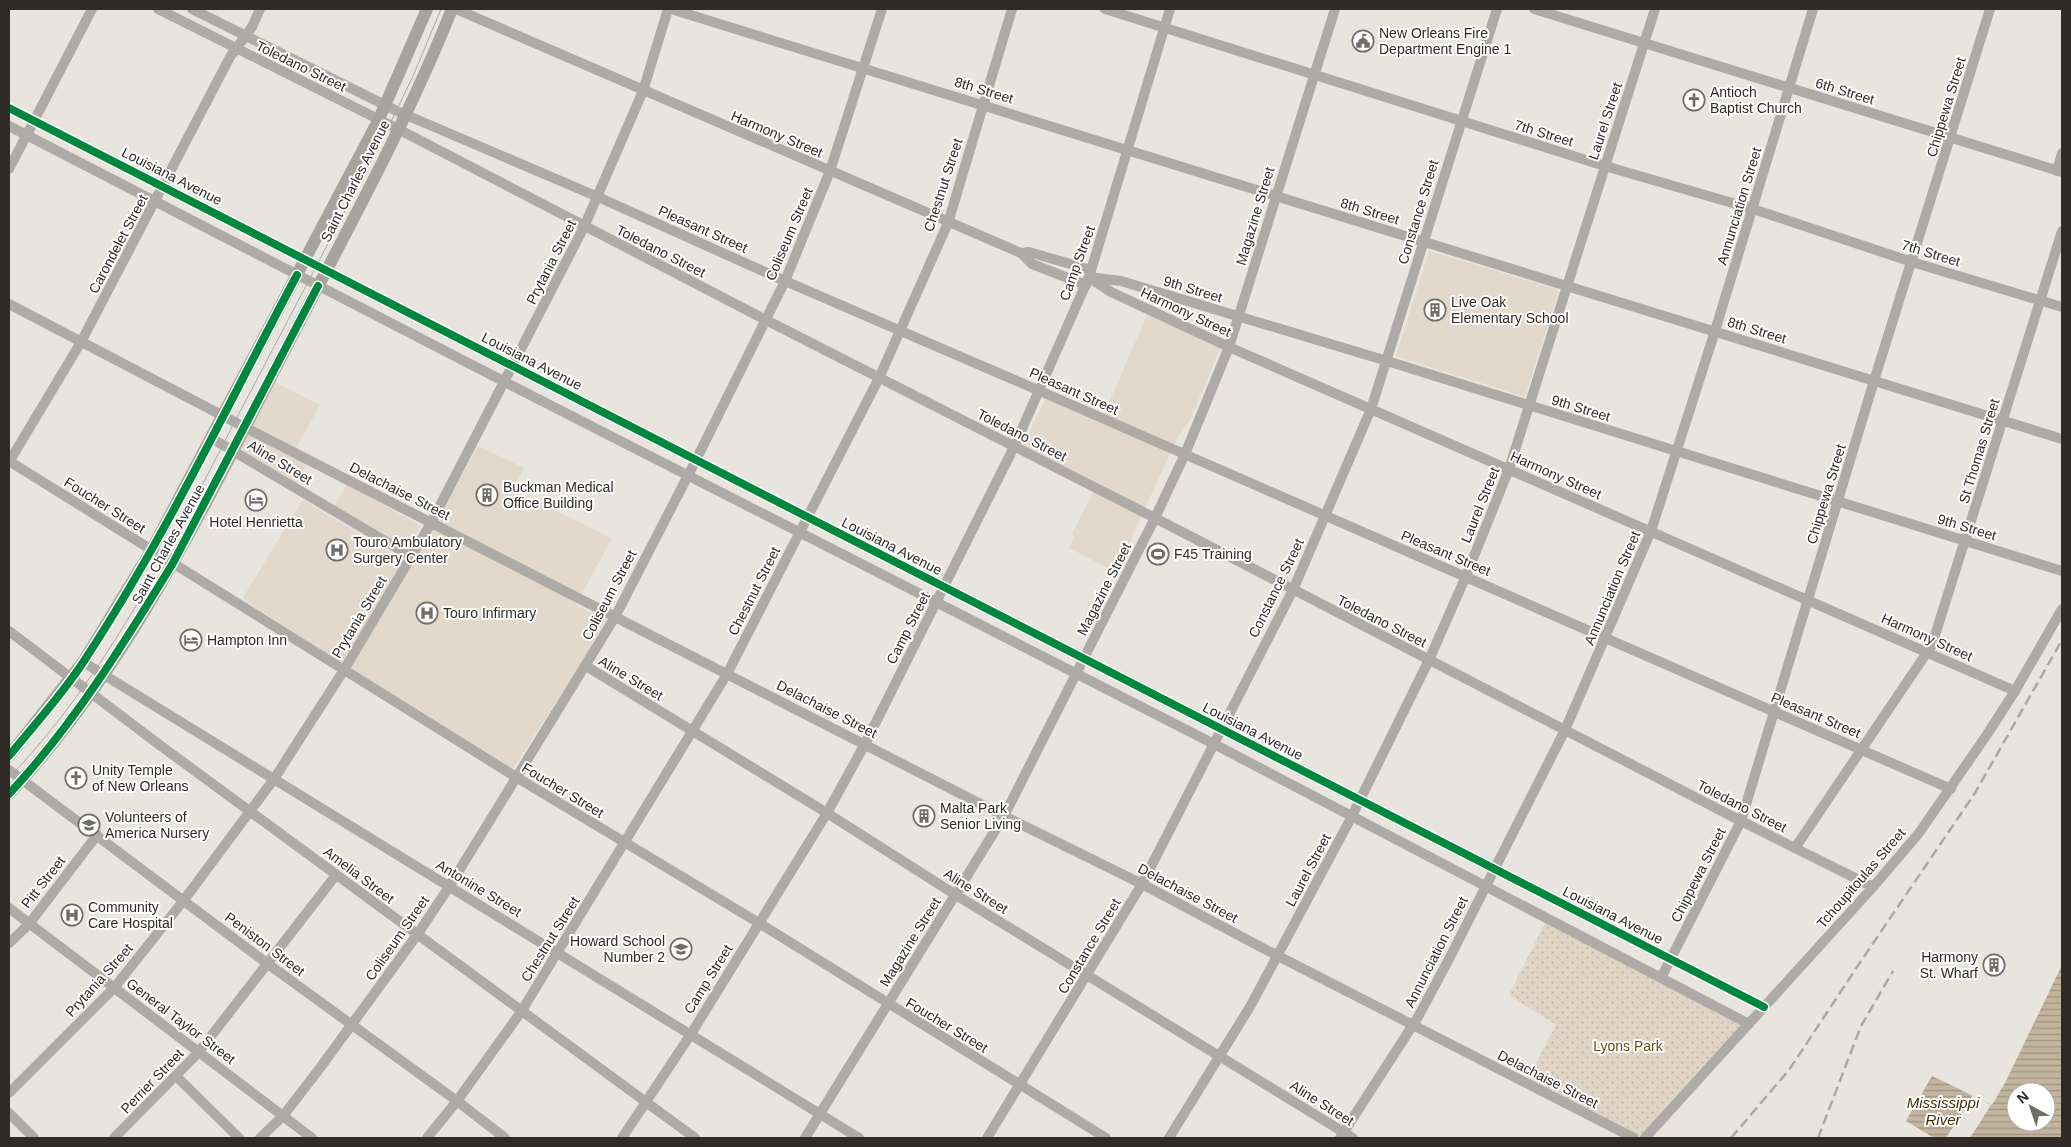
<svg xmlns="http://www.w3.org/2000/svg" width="2071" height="1147" font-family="Helvetica,sans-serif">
	<defs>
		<pattern id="park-dots" width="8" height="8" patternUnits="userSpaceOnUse" patternTransform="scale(1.25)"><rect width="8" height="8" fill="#e0d5c5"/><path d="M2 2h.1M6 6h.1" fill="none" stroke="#c0b7a9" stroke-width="1.8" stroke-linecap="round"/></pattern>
		<pattern id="water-rules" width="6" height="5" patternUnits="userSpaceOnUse" patternTransform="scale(1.25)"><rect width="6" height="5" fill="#c2b49e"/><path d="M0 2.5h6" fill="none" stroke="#9e9381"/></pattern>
	</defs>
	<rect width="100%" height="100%" fill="#e8e4de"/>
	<g fill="#e2d9cc">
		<path d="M1429 251 1559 290 1525 397 1396 356Z"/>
		<path d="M1148 313 1221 346 1191 418 1176 440 1116 572 1069 548 1075 536 1072 534 1098 483 1022 447 1046 398 1100 423Z"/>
		<path d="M275 382 320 405 292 455 307 464 296 484 238 450Z"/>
		<path d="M478 446 524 468 513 490 612 538 576 605 605 620 584 659 512 770 242 599 303 500 410 565 434 527Z"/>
		<path d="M347 485 421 526 407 550 334 506Z"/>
	</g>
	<path fill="url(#park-dots)" d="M1548 917 1749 1024 1645 1138H1634L1526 1082 1556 1025 1509 995Z"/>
	<path fill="url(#water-rules)" fill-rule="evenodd" d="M2062 965V1138H1934L1906 1121 1932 1076 1992 1105 2006 1081ZM2016 1092H2046V1122H2016Z"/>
	<path fill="#e8e4de" d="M1973 1095 1991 1105 1970 1138H1946Z"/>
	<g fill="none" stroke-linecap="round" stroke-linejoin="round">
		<g stroke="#aeaba6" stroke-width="10">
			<path d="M158 9 398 129 766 320 1155 518 1741 821 1873 887"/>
			<path d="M192 9 397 111 598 197 785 281 1040 391 1951 789"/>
			<path d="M456 9 1021 253 1029 252 1091 270"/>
			<path d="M671 9 2062 439"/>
			<path d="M1105 9 1605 166 1753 209 1912 262 2062 307"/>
			<path d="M1534 9 2062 172"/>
			<path d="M9 108 1764 1007"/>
			<path d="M9 126 505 382 1214 744 1749 1024"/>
			<path d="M9 169 92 9"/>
			<path d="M2057 171 2062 153"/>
			<path d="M1021 253 1032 264 1086 285"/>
			<path d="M1089 277 1121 281 1387 361 2062 571"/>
			<path d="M1090 278 1111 292 1229 347 2015 691"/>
			<path d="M9 304 252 431 1004 816 1142 884 1278 956 1634 1138"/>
			<path d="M211 438 412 557"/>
			<path d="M9 461 516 777 759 923 1106 1138"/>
			<path d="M9 462 81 342 230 57 252 27 260 9"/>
			<path d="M9 631 161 746 695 1138"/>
			<path d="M83 662 859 1138"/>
			<path d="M586 666 827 813 956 895 1353 1138"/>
			<path d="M9 770 268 964 457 1101 505 1138"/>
			<path d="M1795 848 1932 645 2062 231"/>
			<path d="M9 908 312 1138"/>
			<path d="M9 943 29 924 97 835"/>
			<path d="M1662 976 1741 821 1874 381 1990 9"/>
			<path d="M176 1076 239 1138"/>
			<path d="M9 1093 114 988 184 900 274 779 344 670 431 523 584 227 643 91 668 9"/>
			<path d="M9 1113 34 1138"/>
			<path d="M114 1138 198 1053 336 875"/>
			<path d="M260 1138 283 1116 320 1068 417 935 449 887 615 617 696 460 785 281 830 171 882 9"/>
			<path d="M427 1138 457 1101 521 1012 727 674 879 378 948 223 1012 9"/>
			<path d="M622 1138 691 1034 827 813 865 744 1014 447 1089 277 1170 9"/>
			<path d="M805 1138 1004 816 1155 518 1185 454 1229 347 1335 9"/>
			<path d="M987 1138 1142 884 1293 590 1371 409 1497 9"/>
			<path d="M1169 1138 1251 1005 1352 816 1429 660 1466 576 1509 469 1655 9"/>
			<path d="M1340 1138 1418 1017 1449 959 1565 730 1651 531 1715 331 1813 9"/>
			<path d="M1645 1138 1873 887 1919 833 1986 736 2015 691 2062 609"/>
		</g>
		<g stroke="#a7a39d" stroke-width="12">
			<path d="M9 756 83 662 151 551 379 119 427 9"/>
			<path d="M9 794C129 666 204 506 284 352 342 239 405 127 452 9"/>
		</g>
		<path stroke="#aca8a4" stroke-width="1" d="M9 778C107 675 170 548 234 423 285 326 336 229 386 132L414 74 441 9"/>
		<g stroke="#aca8a4" stroke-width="2.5" stroke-dasharray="10 5" stroke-linecap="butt">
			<path d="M1731 1138 1789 1070 1857 967 1975 793 2062 640"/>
			<path d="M1818 1138 1861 1026 1893 971"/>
		</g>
		<g stroke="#fff" stroke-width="11">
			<g id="cycleway">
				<path d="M9 108 1764 1007"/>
				<path d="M9 756C34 725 62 695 84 661 165 538 228 404 297 275"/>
				<path d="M9 794C74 724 123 645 173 563L318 286"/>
			</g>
		</g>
		<use href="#cycleway" stroke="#00873e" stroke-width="8"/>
	</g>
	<defs>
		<g id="civic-ring" transform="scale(1.125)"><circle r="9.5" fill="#fff" stroke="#706c68" stroke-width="1.5"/><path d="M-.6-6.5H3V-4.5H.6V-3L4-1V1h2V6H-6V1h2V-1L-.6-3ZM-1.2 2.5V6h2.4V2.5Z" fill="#706c68"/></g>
		<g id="church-ring" transform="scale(1.125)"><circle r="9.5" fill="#fff" stroke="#706c68" stroke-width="1.5"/><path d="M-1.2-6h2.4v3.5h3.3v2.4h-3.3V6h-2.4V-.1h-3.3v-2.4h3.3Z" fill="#706c68"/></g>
		<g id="building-ring" transform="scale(1.125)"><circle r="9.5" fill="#fff" stroke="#706c68" stroke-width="1.5"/><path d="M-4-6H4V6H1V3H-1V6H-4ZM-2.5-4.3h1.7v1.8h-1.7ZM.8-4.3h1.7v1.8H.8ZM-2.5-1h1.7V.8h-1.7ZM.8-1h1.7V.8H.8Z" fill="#706c68"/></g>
		<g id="hotel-ring" transform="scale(1.125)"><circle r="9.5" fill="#fff" stroke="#706c68" stroke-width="1.5"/><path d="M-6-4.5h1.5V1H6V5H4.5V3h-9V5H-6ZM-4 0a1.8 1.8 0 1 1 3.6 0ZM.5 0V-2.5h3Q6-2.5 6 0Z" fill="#706c68"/></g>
		<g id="hospital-ring" transform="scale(1.125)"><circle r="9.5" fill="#fff" stroke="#706c68" stroke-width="1.5"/><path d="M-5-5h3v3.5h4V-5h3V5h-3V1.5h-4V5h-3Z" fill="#706c68"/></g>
		<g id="stadium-ring" transform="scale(1.125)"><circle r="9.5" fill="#fff" stroke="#706c68" stroke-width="1.5"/><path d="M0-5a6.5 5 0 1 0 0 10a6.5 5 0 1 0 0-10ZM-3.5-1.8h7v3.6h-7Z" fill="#706c68"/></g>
		<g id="school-ring" transform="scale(1.125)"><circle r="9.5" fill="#fff" stroke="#706c68" stroke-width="1.5"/><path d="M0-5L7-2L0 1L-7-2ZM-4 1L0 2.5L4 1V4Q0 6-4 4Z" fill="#706c68"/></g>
	</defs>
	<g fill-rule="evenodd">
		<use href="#civic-ring" x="1363" y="41"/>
		<use href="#church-ring" x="1694" y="100"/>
		<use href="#building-ring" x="1435" y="310"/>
		<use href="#building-ring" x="487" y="495"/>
		<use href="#hotel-ring" x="256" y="500"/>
		<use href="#hospital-ring" x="337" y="550"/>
		<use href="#stadium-ring" x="1158" y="554"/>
		<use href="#hospital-ring" x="427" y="613"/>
		<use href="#hotel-ring" x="191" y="640"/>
		<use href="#church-ring" x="76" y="778"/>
		<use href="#building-ring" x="924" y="816"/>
		<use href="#school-ring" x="89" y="825"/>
		<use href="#hospital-ring" x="72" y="915"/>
		<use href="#school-ring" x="681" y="949"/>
		<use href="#building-ring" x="1994" y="965"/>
	</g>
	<g text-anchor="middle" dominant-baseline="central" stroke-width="4" stroke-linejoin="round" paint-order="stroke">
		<g font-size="14" fill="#2f2c28" stroke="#fff" text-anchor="start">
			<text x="1379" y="33">New Orleans Fire<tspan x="1379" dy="16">Department Engine 1</tspan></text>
			<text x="1710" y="92">Antioch<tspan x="1710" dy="16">Baptist Church</tspan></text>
			<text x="1451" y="302">Live Oak<tspan x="1451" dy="16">Elementary School</tspan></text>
			<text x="503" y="487">Buckman Medical<tspan x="503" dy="16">Office Building</tspan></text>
			<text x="256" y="522" text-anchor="middle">Hotel Henrietta</text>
			<text x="353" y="542">Touro Ambulatory<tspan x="353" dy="16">Surgery Center</tspan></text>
			<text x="1174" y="554">F45 Training</text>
			<text x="443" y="613">Touro Infirmary</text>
			<text x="207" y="640">Hampton Inn</text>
			<text x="92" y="770">Unity Temple<tspan x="92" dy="16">of New Orleans</tspan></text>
			<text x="940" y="808">Malta Park<tspan x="940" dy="16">Senior Living</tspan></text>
			<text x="105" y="817">Volunteers of<tspan x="105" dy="16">America Nursery</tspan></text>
			<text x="88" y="907">Community<tspan x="88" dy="16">Care Hospital</tspan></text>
			<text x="665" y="941" text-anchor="end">Howard School<tspan x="665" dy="16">Number 2</tspan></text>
			<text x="1978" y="957" text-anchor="end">Harmony<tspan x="1978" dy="16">St. Wharf</tspan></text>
		</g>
		<g font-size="14" fill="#2f2c28" stroke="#fff">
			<text transform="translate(301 66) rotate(26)">Toledano Street</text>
			<text transform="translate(984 90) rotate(17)">8th Street</text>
			<text transform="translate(1845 91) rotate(17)">6th Street</text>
			<text transform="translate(1946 107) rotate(-73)">Chippewa Street</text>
			<text transform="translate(1605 121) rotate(-72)">Laurel Street</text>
			<text transform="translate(1544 133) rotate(17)">7th Street</text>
			<text transform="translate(777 134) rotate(23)">Harmony Street</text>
			<text transform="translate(172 176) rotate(27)">Louisiana Avenue</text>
			<text transform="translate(355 181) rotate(-63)">Saint Charles Avenue</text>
			<text transform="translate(943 185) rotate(-72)">Chestnut Street</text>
			<text transform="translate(1739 206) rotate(-73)">Annunciation Street</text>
			<text transform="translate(1370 211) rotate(17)">8th Street</text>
			<text transform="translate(1418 212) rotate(-73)">Constance Street</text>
			<text transform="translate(1255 216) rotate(-73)">Magazine Street</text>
			<text transform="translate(703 229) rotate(24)">Pleasant Street</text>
			<text transform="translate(789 234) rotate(-67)">Coliseum Street</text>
			<text transform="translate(118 244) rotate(-62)">Carondelet Street</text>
			<text transform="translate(661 251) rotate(27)">Toledano Street</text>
			<text transform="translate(1931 253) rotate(17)">7th Street</text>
			<text transform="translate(551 262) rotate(-63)">Prytania Street</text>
			<text transform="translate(1077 263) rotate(-70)">Camp Street</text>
			<text transform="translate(1193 289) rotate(17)">9th Street</text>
			<text transform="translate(1186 312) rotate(25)">Harmony Street</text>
			<text transform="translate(1757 330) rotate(17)">8th Street</text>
			<text transform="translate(532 361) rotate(27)">Louisiana Avenue</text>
			<text transform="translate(1074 391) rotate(24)">Pleasant Street</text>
			<text transform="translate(1581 408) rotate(17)">9th Street</text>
			<text transform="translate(1022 435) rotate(27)">Toledano Street</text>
			<text transform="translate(1979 451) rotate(-73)">St Thomas Street</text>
			<text transform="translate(280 462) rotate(31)">Aline Street</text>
			<text transform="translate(1556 475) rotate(24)">Harmony Street</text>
			<text transform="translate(400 491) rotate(27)">Delachaise Street</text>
			<text transform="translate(1826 494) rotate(-73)">Chippewa Street</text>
			<text transform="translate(105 505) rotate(32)">Foucher Street</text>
			<text transform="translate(1480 505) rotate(-68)">Laurel Street</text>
			<text transform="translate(1967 527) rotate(17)">9th Street</text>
			<text transform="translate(168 544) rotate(-61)">Saint Charles Avenue</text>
			<text transform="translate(892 546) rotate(27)">Louisiana Avenue</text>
			<text transform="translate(1446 553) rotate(23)">Pleasant Street</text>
			<text transform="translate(1276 588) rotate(-64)">Constance Street</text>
			<text transform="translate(1612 588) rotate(-67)">Annunciation Street</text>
			<text transform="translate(1104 589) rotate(-63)">Magazine Street</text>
			<text transform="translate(754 591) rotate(-63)">Chestnut Street</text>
			<text transform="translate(609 595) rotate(-62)">Coliseum Street</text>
			<text transform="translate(359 617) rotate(-59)">Prytania Street</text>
			<text transform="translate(1382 621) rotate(27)">Toledano Street</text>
			<text transform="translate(908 628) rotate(-63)">Camp Street</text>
			<text transform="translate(1927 637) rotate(24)">Harmony Street</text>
			<text transform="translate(631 678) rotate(31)">Aline Street</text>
			<text transform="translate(827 709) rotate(27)">Delachaise Street</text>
			<text transform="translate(1816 715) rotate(23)">Pleasant Street</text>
			<text transform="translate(1253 731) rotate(27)">Louisiana Avenue</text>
			<text transform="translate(563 790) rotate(31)">Foucher Street</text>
			<text transform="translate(1742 806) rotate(27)">Toledano Street</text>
			<text transform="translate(1308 870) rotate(-62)">Laurel Street</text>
			<text transform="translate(359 875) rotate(37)">Amelia Street</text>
			<text transform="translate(1698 875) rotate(-63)">Chippewa Street</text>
			<text transform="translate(1861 878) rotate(-49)">Tchoupitoulas Street</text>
			<text transform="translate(43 882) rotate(-52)">Pitt Street</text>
			<text transform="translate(479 888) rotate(31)">Antonine Street</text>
			<text transform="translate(976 891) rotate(32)">Aline Street</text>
			<text transform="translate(1188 893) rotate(28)">Delachaise Street</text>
			<text transform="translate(1613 915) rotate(27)">Louisiana Avenue</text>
			<text transform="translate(397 938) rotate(-55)">Coliseum Street</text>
			<text transform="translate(550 939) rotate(-58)">Chestnut Street</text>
			<text transform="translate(910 942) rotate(-58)">Magazine Street</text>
			<text transform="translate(265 944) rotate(37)">Peniston Street</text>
			<text transform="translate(1089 946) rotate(-59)">Constance Street</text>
			<text transform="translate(1436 952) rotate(-63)">Annunciation Street</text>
			<text transform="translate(708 979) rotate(-58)">Camp Street</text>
			<text transform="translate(99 980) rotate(-48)">Prytania Street</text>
			<text transform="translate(181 1021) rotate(37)">General Taylor Street</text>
			<text transform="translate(947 1025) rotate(31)">Foucher Street</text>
			<text transform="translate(1548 1079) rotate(27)">Delachaise Street</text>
			<text transform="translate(152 1081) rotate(-46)">Perrier Street</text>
			<text transform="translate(1322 1103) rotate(32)">Aline Street</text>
		</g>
		<g font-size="14" fill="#684c1b" stroke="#fff">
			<text x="1628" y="1046">Lyons Park</text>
		</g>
		<g font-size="15" font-style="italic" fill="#412c04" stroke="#fff">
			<text x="1943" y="1102">Mississippi<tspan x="1943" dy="17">River</tspan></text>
		</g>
	</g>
	<rect width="2071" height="1147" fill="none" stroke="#2f2c28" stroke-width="20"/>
	<g transform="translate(2031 1107) rotate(320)"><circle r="24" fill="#ffffff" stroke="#acaba9"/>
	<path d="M0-4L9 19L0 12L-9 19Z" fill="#706c68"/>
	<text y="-8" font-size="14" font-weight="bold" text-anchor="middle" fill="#2f2c28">N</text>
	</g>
</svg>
